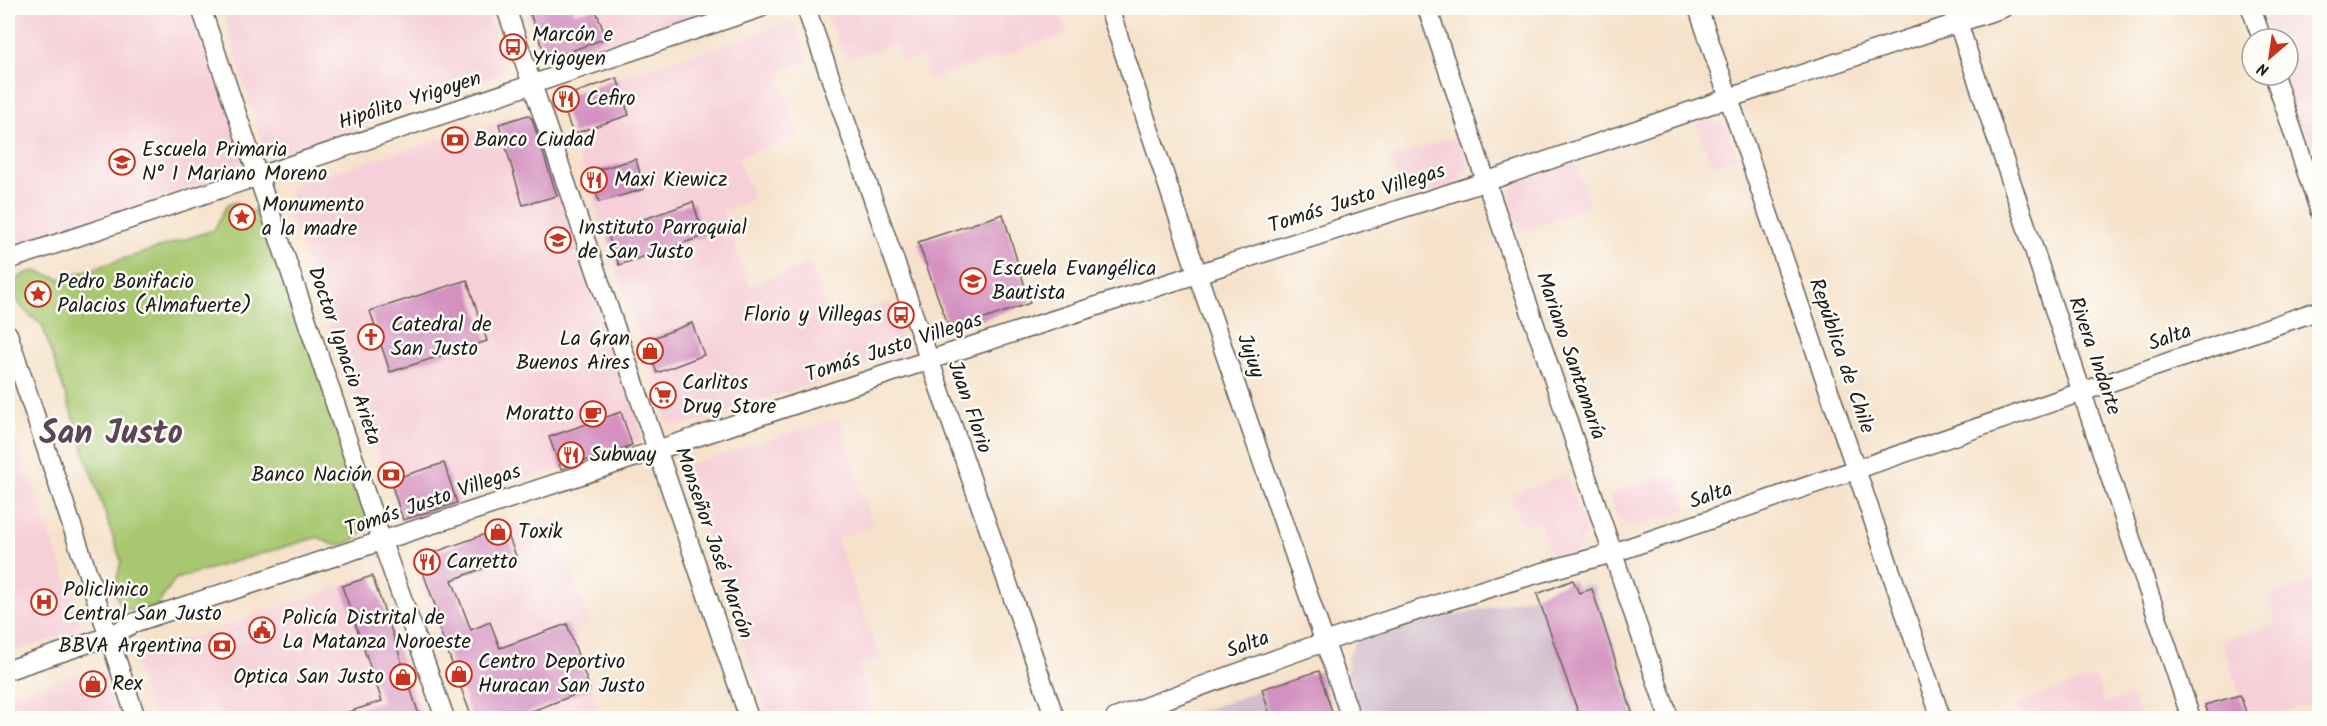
<svg xmlns="http://www.w3.org/2000/svg" width="2327" height="726" font-family="Kalam,sans-serif">
	<rect width="100%" height="100%" fill="#fdfcf7"/>
	<filter id="ink" filterUnits="userSpaceOnUse"><feTurbulence type="fractalNoise" baseFrequency=".0167" numOctaves="2"/><feDisplacementMap in="SourceGraphic" scale="12" xChannelSelector="R" yChannelSelector="G"/><feConvolveMatrix kernelMatrix="1 2 1 2 8 2 1 2 1" color-interpolation-filters="sRGB"/></filter>
	<filter id="wash" filterUnits="userSpaceOnUse"><feTurbulence type="fractalNoise" baseFrequency=".008" numOctaves="4" result="noise"/><feDisplacementMap in="SourceGraphic" scale="24" xChannelSelector="R" yChannelSelector="G"/><feGaussianBlur stdDeviation="1.35" result="paint"/><feColorMatrix in="noise" values="0 0 0 0 0 0 0 0 0 0 0 0 0 0 0 0 0 1.4 0 .05"/><feComposite in="paint" operator="in"/></filter>
	<g filter="url(#wash)">
		<rect width="100%" height="100%" fill="#f6e2cb"/>
		<g fill="#f6cfd9">
			<path d="M8 8H191L244 153 240 162 230 173 8 252Z"/>
			<path d="M222 8H485L503 60 499 75 281 153 271 150 262 143Z"/>
			<path d="M525 8H735L554 59 542 50Z"/>
			<path d="M826 8H1058L1067 34 929 80 923 57 902 63 896 44 847 59 825 15Z"/>
			<path d="M2259 8H2319V143L2307 148 2282 75H2288V39H2270Z"/>
			<path d="M786 24 796 25 808 61 779 72 799 137 738 157 753 199 722 211 750 286 810 263 829 320 890 302 905 347 902 354 683 426 667 421 562 106 566 96Z"/>
			<path d="M525 114 534 118 641 431 639 441 402 519 287 210V201L292 188 298 183Z"/>
			<path d="M1710 120 1723 125 1730 135 1737 157 1711 165 1697 124Z"/>
			<path d="M1459 135 1466 158 1467 168 1461 178 1454 185 1405 201 1390 158Z"/>
			<path d="M1575 163 1590 207 1520 231 1510 203 1511 190 1521 181Z"/>
			<path d="M839 418 872 526 837 539 880 658 858 665 874 715 865 718H769L686 478 688 465Z"/>
			<path d="M8 420 82 622 72 632 8 654Z"/>
			<path d="M1675 472 1688 510 1638 526 1625 524 1616 514 1609 494Z"/>
			<path d="M1567 475 1586 534 1576 551 1552 560 1539 522 1521 527 1511 494Z"/>
			<path d="M554 512 589 625 573 630 601 718H468L416 569 424 557Z"/>
			<path d="M364 579 376 582 424 718H154L135 663 140 654Z"/>
			<path d="M2319 579V701L2263 718H2211L2205 705 2240 695 2221 641 2277 623 2268 595Z"/>
			<path d="M91 670 102 672 120 718H8V697Z"/>
			<path d="M2095 677 2105 704 2132 696 2139 718H2021L2017 704Z"/>
		</g>
		<g fill="#d1bdcb">
			<path d="M1587 584 1594 586 1639 718H1365L1347 673 1348 658 1354 645 1364 637Z"/>
			<path d="M1309 674H1316L1331 718H1181Z"/>
		</g>
		<path fill="#a7c870" stroke="#627246" stroke-width="1.5" d="M236 202 246 213 259 210 266 221 368 517C366 533 350 548 332 544 327 543 322 539 318 537L175 579 157 606 138 613 121 606 114 592 121 561 42 325C26 312 12 304 15 281L24 274 35 271 61 279 214 230 227 205Z"/>
		<g id="blocks">
			<g fill="#d491c0">
				<path d="M528 8H572L574 13 595 8 606 38 558 56 544 52Z"/>
				<path d="M617 78 629 115 573 134 560 98Z"/>
				<path d="M528 115 532 119 557 196 523 205 499 124Z"/>
				<path d="M636 159 644 189 599 202 590 172Z"/>
				<path d="M693 202 704 236 619 265 607 232Z"/>
				<path d="M1003 214 1030 303 950 331 918 242Z"/>
				<path d="M467 280 487 341 390 372 370 311Z"/>
				<path d="M692 323 704 355 657 373 645 341Z"/>
				<path d="M621 412 632 445 561 469 549 437Z"/>
				<path d="M444 463 457 503 403 520 390 480Z"/>
				<path d="M505 527 516 556 452 580 471 630 490 622 500 648 567 624 590 689 527 713 529 718H472L435 617 439 616 421 567 427 555Z"/>
				<path d="M372 576 391 629 420 718H339V715L382 701 342 586Z"/>
				<path d="M1573 580 1579 593 1592 589 1634 718H1580L1537 594Z"/>
				<path d="M1319 671 1334 718H1271L1262 689Z"/>
				<path d="M2240 695 2248 718H2210L2205 705Z"/>
			</g>
		</g>
	</g>
	<g filter="url(#ink)">
		<use href="#blocks" fill-opacity="0" stroke="#686159" stroke-width="1.5"/>
		<g fill="none" stroke-linecap="round" stroke-linejoin="round">
			<g stroke="#686159" stroke-width="21">
				<g id="minor">
					<path d="M201 8 382 542 445 718"/>
					<path d="M506 8 749 718"/>
					<path d="M806 8 1055 718"/>
					<path d="M1109 8 1197 273 1351 718"/>
					<path d="M1427 8 1669 718"/>
					<path d="M1698 8 1941 718"/>
					<path d="M1953 8 2191 718"/>
					<path d="M2251 8 2262 39"/>
					<path d="M2274 75 2320 212"/>
					<path d="M8 260 760 8"/>
					<path d="M8 334 136 718"/>
					<path d="M8 670 110 636 136 622 975 345 1488 181 1729 98 2003 8"/>
					<path d="M1115 718C1279 657 1443 597 1613 553L2320 310"/>
				</g>
			</g>
			<use href="#minor" stroke="#fff" stroke-width="18"/>
		</g>
	</g>
	<defs>
		<g id="bus-ring" transform="scale(1.35)"><circle r="9.5" fill="#fdfcf7" stroke="#c8321e" stroke-width="1.5"/><path d="M-5-6H5V4H4V6H2V4H-2V6H-4V4H-5ZM-3.5-4V0h7V-4ZM-3.5 1.2v1.5H-2V1.2ZM2 1.2v1.5H3.5V1.2Z" fill="#c8321e"/></g>
		<g id="restaurant-ring" transform="scale(1.35)"><circle r="9.5" fill="#fdfcf7" stroke="#c8321e" stroke-width="1.5"/><path d="M-5-6h1v4h1v-4h1v4h1v-4h1v5L-1.5 .5V6h-2V.5L-5-1ZM5-6V6H3V1.5H1.5Q1.5-4 5-6Z" fill="#c8321e"/></g>
		<g id="bank-ring" transform="scale(1.35)"><circle r="9.5" fill="#fdfcf7" stroke="#c8321e" stroke-width="1.5"/><path d="M-6-4H6V4H-6ZM0-2.3a2.3 2.3 0 1 0 0 4.6a2.3 2.3 0 1 0 0-4.6Z" fill="#c8321e"/></g>
		<g id="school-ring" transform="scale(1.35)"><circle r="9.5" fill="#fdfcf7" stroke="#c8321e" stroke-width="1.5"/><path d="M0-5L7-2L0 1L-7-2ZM-4 1L0 2.5L4 1V4Q0 6-4 4Z" fill="#c8321e"/></g>
		<g id="sight-ring" transform="scale(1.35)"><circle r="9.5" fill="#fdfcf7" stroke="#c8321e" stroke-width="1.5"/><path d="M0-6L1.8-2.2L6-1.7L2.9 1.2L3.7 5.4L0 3.3L-3.7 5.4L-2.9 1.2L-6-1.7L-1.8-2.2Z" fill="#c8321e"/></g>
		<g id="church-ring" transform="scale(1.35)"><circle r="9.5" fill="#fdfcf7" stroke="#c8321e" stroke-width="1.5"/><path d="M-1.2-6h2.4v3.5h3.3v2.4h-3.3V6h-2.4V-.1h-3.3v-2.4h3.3Z" fill="#c8321e"/></g>
		<g id="shop-ring" transform="scale(1.35)"><circle r="9.5" fill="#fdfcf7" stroke="#c8321e" stroke-width="1.5"/><path d="M-5-2.5h2.3a2.7 3.5 0 0 1 5.4 0H5L5.5 6h-11ZM-1.5-2.5h3a1.5 2.3 0 0 0-3 0Z" fill="#c8321e"/></g>
		<g id="supermarket-ring" transform="scale(1.35)"><circle r="9.5" fill="#fdfcf7" stroke="#c8321e" stroke-width="1.5"/><path d="M-6-5.5h2.5l.6 2H6L4.5 2H-2.5L-4.4-4H-6ZM-1.5 3.2a1.3 1.3 0 1 0 .1 0ZM3 3.2a1.3 1.3 0 1 0 .1 0Z" fill="#c8321e"/></g>
		<g id="cafe-ring" transform="scale(1.35)"><circle r="9.5" fill="#fdfcf7" stroke="#c8321e" stroke-width="1.5"/><path d="M-5.5-4.5H6V0H3Q3 3.5 0 3.5H-2.5Q-5.5 3.5-5.5 0ZM3-3.2v2h1.7v-2ZM-6 4.5H4V6H-6Z" fill="#c8321e"/></g>
		<g id="hospital-ring" transform="scale(1.35)"><circle r="9.5" fill="#fdfcf7" stroke="#c8321e" stroke-width="1.5"/><path d="M-5-5h3v3.5h4V-5h3V5h-3V1.5h-4V5h-3Z" fill="#c8321e"/></g>
		<g id="civic-ring" transform="scale(1.35)"><circle r="9.5" fill="#fdfcf7" stroke="#c8321e" stroke-width="1.5"/><path d="M-.6-6.5H3V-4.5H.6V-3L4-1V1h2V6H-6V1h2V-1L-.6-3ZM-1.2 2.5V6h2.4V2.5Z" fill="#c8321e"/></g>
	</defs>
	<g fill-rule="evenodd">
		<use href="#bus-ring" x="513" y="47"/>
		<use href="#restaurant-ring" x="566" y="99"/>
		<use href="#bank-ring" x="455" y="140"/>
		<use href="#school-ring" x="122" y="162"/>
		<use href="#restaurant-ring" x="594" y="180"/>
		<use href="#sight-ring" x="242" y="217"/>
		<use href="#school-ring" x="558" y="240"/>
		<use href="#school-ring" x="973" y="281"/>
		<use href="#sight-ring" x="38" y="294"/>
		<use href="#bus-ring" x="901" y="315"/>
		<use href="#church-ring" x="371" y="337"/>
		<use href="#shop-ring" x="650" y="351"/>
		<use href="#supermarket-ring" x="663" y="395"/>
		<use href="#cafe-ring" x="593" y="414"/>
		<use href="#restaurant-ring" x="571" y="455"/>
		<use href="#bank-ring" x="391" y="475"/>
		<use href="#shop-ring" x="498" y="532"/>
		<use href="#restaurant-ring" x="427" y="562"/>
		<use href="#hospital-ring" x="44" y="602"/>
		<use href="#civic-ring" x="262" y="630"/>
		<use href="#bank-ring" x="222" y="646"/>
		<use href="#shop-ring" x="459" y="674"/>
		<use href="#shop-ring" x="403" y="677"/>
		<use href="#shop-ring" x="93" y="684"/>
	</g>
	<g text-anchor="middle" dominant-baseline="central" stroke-width="5" stroke-linejoin="round" paint-order="stroke">
		<g font-size="21" fill="#1c1c1c" stroke="#fdfcf7" text-anchor="start">
			<text x="532" y="35">Marcón e<tspan x="532" dy="24">Yrigoyen</tspan></text>
			<text x="586" y="99">Cefiro</text>
			<text x="474" y="140">Banco Ciudad</text>
			<text x="142" y="150">Escuela Primaria<tspan x="142" dy="24">N° 1 Mariano Moreno</tspan></text>
			<text x="614" y="180">Maxi Kiewicz</text>
			<text x="262" y="205">Monumento<tspan x="262" dy="24">a la madre</tspan></text>
			<text x="578" y="228">Instituto Parroquial<tspan x="578" dy="24">de San Justo</tspan></text>
			<text x="992" y="269">Escuela Evangélica<tspan x="992" dy="24">Bautista</tspan></text>
			<text x="57" y="282">Pedro Bonifacio<tspan x="57" dy="24">Palacios (Almafuerte)</tspan></text>
			<text x="882" y="315" text-anchor="end">Florio y Villegas</text>
			<text x="391" y="325">Catedral de<tspan x="391" dy="24">San Justo</tspan></text>
			<text x="630" y="339" text-anchor="end">La Gran<tspan x="630" dy="24">Buenos Aires</tspan></text>
			<text x="682" y="383">Carlitos<tspan x="682" dy="24">Drug Store</tspan></text>
			<text x="574" y="414" text-anchor="end">Moratto</text>
			<text x="590" y="455">Subway</text>
			<text x="372" y="475" text-anchor="end">Banco Nación</text>
			<text x="518" y="532">Toxik</text>
			<text x="446" y="562">Carretto</text>
			<text x="63" y="590">Policlinico<tspan x="63" dy="24">Central San Justo</tspan></text>
			<text x="282" y="618">Policía Distrital de<tspan x="282" dy="24">La Matanza Noroeste</tspan></text>
			<text x="202" y="646" text-anchor="end">BBVA Argentina</text>
			<text x="478" y="662">Centro Deportivo<tspan x="478" dy="24">Huracan San Justo</tspan></text>
			<text x="384" y="677" text-anchor="end">Optica San Justo</text>
			<text x="112" y="684">Rex</text>
		</g>
		<g font-size="21" fill="#1c1c1c" stroke="#fdfcf7">
			<text transform="translate(410 101) rotate(-18)">Hipólito Yrigoyen</text>
			<text transform="translate(1357 199) rotate(-18)">Tomás Justo Villegas</text>
			<text transform="translate(2170 338) rotate(-19)">Salta</text>
			<text transform="translate(894 348) rotate(-18)">Tomás Justo Villegas</text>
			<text transform="translate(344 356) rotate(71)">Doctor Ignacio Arieta</text>
			<text transform="translate(1250 356) rotate(71)">Jujuy</text>
			<text transform="translate(1570 356) rotate(71)">Mariano Santamaría</text>
			<text transform="translate(1841 356) rotate(71)">República de Chile</text>
			<text transform="translate(2094 356) rotate(71)">Rivera Indarte</text>
			<text transform="translate(969 407) rotate(71)">Juan Florio</text>
			<text transform="translate(1711 496) rotate(-19)">Salta</text>
			<text transform="translate(433 501) rotate(-19)">Tomás Justo Villegas</text>
			<text transform="translate(713 543) rotate(71)">Monseñor José Marcón</text>
			<text transform="translate(1248 645) rotate(-20)">Salta</text>
		</g>
		<g font-size="33" font-weight="bold" fill="#5c4555" stroke="#fdfcf7">
			<text x="111" y="434">San Justo</text>
		</g>
	</g>
	<rect width="2327" height="726" fill="none" stroke="#fdfcf7" stroke-width="30"/>
	<g transform="translate(2270 57) rotate(209)"><circle r="28" fill="#fdfcf7" stroke="#a3a29f" stroke-width="1.5"/>
	<path d="M0-4.5L10 22L0 15L-10 22Z" fill="#c8321e"/>
	<text y="-9" font-size="16" font-weight="bold" text-anchor="middle" fill="#1c1c1c">N</text>
	</g>
</svg>
